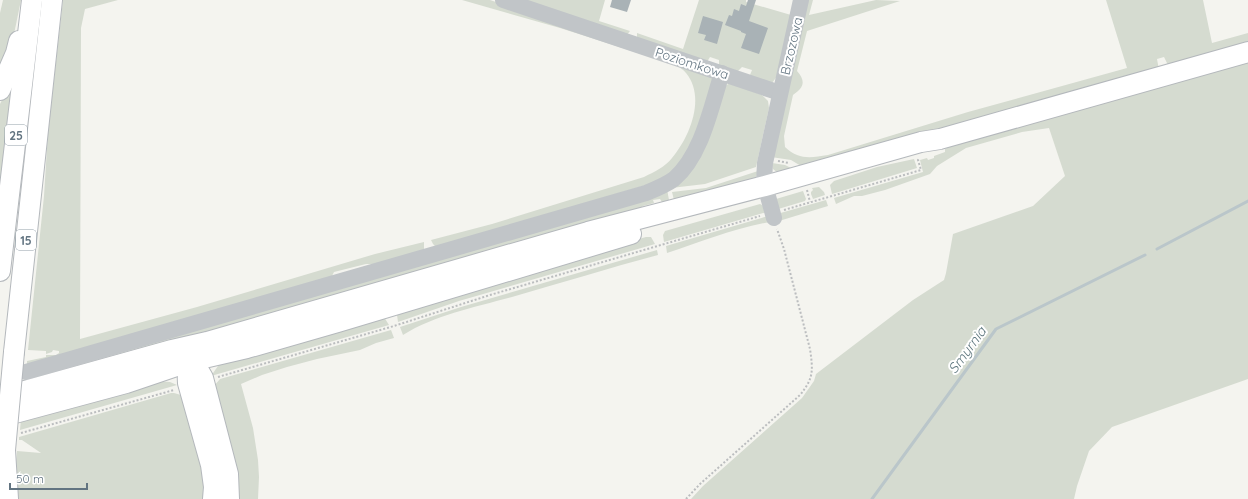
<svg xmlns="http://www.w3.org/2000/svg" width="1248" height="499" font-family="Quicksand,sans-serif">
	<rect width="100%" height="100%" fill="#f4f4ef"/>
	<g fill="#d5dbd0">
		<path d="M3 0H21L13 39 0 73V13Z"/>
		<path d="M63 0H118L85 9 81 28 80 339 197 307 375 254 424 242V251L374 264H366L334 272 330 280 27 366V361L46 357V355H56L59 353V351L53 350 52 352 46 354V351L28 350 44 196 48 132Z"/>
		<path d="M462 0H490L709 73 713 80 689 153 666 179 437 248 433 244 431 240 492 224 644 177C654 172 665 167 672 158 690 137 706 97 686 73 684 70 679 67 676 65L560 28Z"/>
		<path d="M517 0H605L599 21 630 31 626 36Z"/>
		<path d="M699 0H746V2L791 15 778 75 772 83 752 78 750 75 752 70 742 67 737 72 719 67V60L710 57 707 62 637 40V33L683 49Z"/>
		<path d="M805 0H813L809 15 876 0 900 1 807 31 797 71C806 81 804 88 793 95L784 136 785 147C799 160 810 158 828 155L968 112 1127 68 1106 0H1203L1212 43 1248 33V45L1169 67 1164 57 1157 59 1159 70 801 166 791 160 771 157Z"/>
		<path d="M1248 59V379L1112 427 1089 451 1077 486 1074 499H691L703 486 802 398 814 381 816 374 913 300 944 280 946 273 953 234 1033 206 1065 176 1049 128 1022 132 966 148 937 166 930 174 885 190 862 196H854L836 204 834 198 923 172 920 160 927 158 928 160 934 158V156L945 152V149L963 140Z"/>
		<path d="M18 68 0 235V104Z"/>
		<path d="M730 83 762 95 768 101 769 108 756 167 705 184 671 188 725 86Z"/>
		<path d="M914 159 917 168 832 194 830 185 834 181 877 167Z"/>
		<path d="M772 163 785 165 797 171 779 174 773 169Z"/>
		<path d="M758 171 754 183 674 200 672 192 706 188Z"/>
		<path d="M819 187 824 192 825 195 813 199 811 194V192L813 190 812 188Z"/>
		<path d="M667 189 669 200 662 202 660 199 653 200 654 203 643 206 636 212 24 387 26 376Z"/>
		<path d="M803 191 806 199 805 201 775 210 776 199Z"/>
		<path d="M826 200 828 206 779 221 777 214Z"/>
		<path d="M760 204 762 205 767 212 664 242 663 235 665 231Z"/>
		<path d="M768 216 770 222C735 228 701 242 667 253L666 246Z"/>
		<path d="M646 237H651L655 244 459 301 398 322 397 315 399 311 565 259Z"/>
		<path d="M657 250 658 255C609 268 561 283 512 297 476 307 435 315 403 335L400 327 461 307Z"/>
		<path d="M384 317 389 325 211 376 218 366 222 363Z"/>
		<path d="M391 330 394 338 376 343 360 350 317 359 287 367 262 375 241 384 253 428 258 460 259 477 258 499H237L214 386 220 379Z"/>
		<path d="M155 381 170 382 177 385 20 430 21 419Z"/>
		<path d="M171 393H174L181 395 199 444 205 499H15L16 464 17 451 41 453 22 440H19V437Z"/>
	</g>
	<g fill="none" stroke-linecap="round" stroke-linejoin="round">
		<g stroke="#bac6ca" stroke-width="3">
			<path d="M1157 249 1248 201"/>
			<path d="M872 499 996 329 1145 255"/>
		</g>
	</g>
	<g fill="#a9b2b6">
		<path d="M612 0H631L627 12 610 7Z"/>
		<path d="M748 0H756L749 21 768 28 759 54 741 48 746 34 741 32V31L725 25 729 15 732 16 734 9 739 11 741 4 746 6Z"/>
		<path d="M703 16 723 22 717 44 704 40 706 35 698 33Z"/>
	</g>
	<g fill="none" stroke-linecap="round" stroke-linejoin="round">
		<g stroke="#b4b8bc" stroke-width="22">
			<g id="major">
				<path d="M0 90 16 53 19 41"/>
				<path d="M0 271 32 0"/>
				<path d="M14 352 52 0"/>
				<path d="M182 355 196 366 203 378 228 474 229 499"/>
				<path d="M196 355C189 364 187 371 188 383L211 465 214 487 213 499"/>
				<path d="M0 398 172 350 207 342 588 232 765 186 921 142 940 139 1248 52"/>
				<path d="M0 417 126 383 191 361 247 348 338 322 631 234"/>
				<path d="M5 450 8 499"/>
			</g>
		</g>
		<g stroke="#bbbdbf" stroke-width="2" stroke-dasharray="2 2" stroke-linecap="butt">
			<path d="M778 161 789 163"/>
			<path d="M807 190 810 202"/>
			<path d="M784 210 921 170 918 160 919 159"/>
			<path d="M218 377 394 326 490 295 760 216"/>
			<path d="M21 433 174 390"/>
			<path d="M686 499 700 484 800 395C814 378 813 370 810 349L784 249 777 229"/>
		</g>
		<g stroke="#c1c5c8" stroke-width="16">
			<path d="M503 0 780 93"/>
			<path d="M774 218 764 182 765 163 801 0"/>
			<path d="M26 372 646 193C656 189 666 185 674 179 702 155 711 107 722 73"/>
		</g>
		<use href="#major" stroke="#fff" stroke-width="20"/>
		<g stroke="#b4b8bc" stroke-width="22" stroke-linecap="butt">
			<path id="major-bridge" d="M5 450 14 352"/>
		</g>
		<use href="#major-bridge" stroke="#fff" stroke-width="20"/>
	</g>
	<g text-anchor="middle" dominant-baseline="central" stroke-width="4" stroke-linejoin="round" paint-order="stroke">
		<g fill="#fff" stroke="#919ea7" stroke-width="1">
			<rect x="5" y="125" width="22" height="20" rx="3"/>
			<rect x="16" y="230" width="20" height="20" rx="3"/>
		</g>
		<g font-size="12" font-weight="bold" fill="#627481">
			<text x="16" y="135">25</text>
			<text x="26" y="240">15</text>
		</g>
		<g font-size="13" fill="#627481" stroke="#fff">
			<text transform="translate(791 46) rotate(-77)">Brzozowa</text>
			<text transform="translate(692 63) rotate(18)">Poziomkowa</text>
		</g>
		<g font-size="14" font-style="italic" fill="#5e777f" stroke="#fff">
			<text transform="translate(967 350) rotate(-54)">Smyrnia</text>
		</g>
	</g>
	<path d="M10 483v6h77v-6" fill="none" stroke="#627481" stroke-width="2"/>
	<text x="16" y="483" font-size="12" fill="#627481" stroke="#ffffff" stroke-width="3" paint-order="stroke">50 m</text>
</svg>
